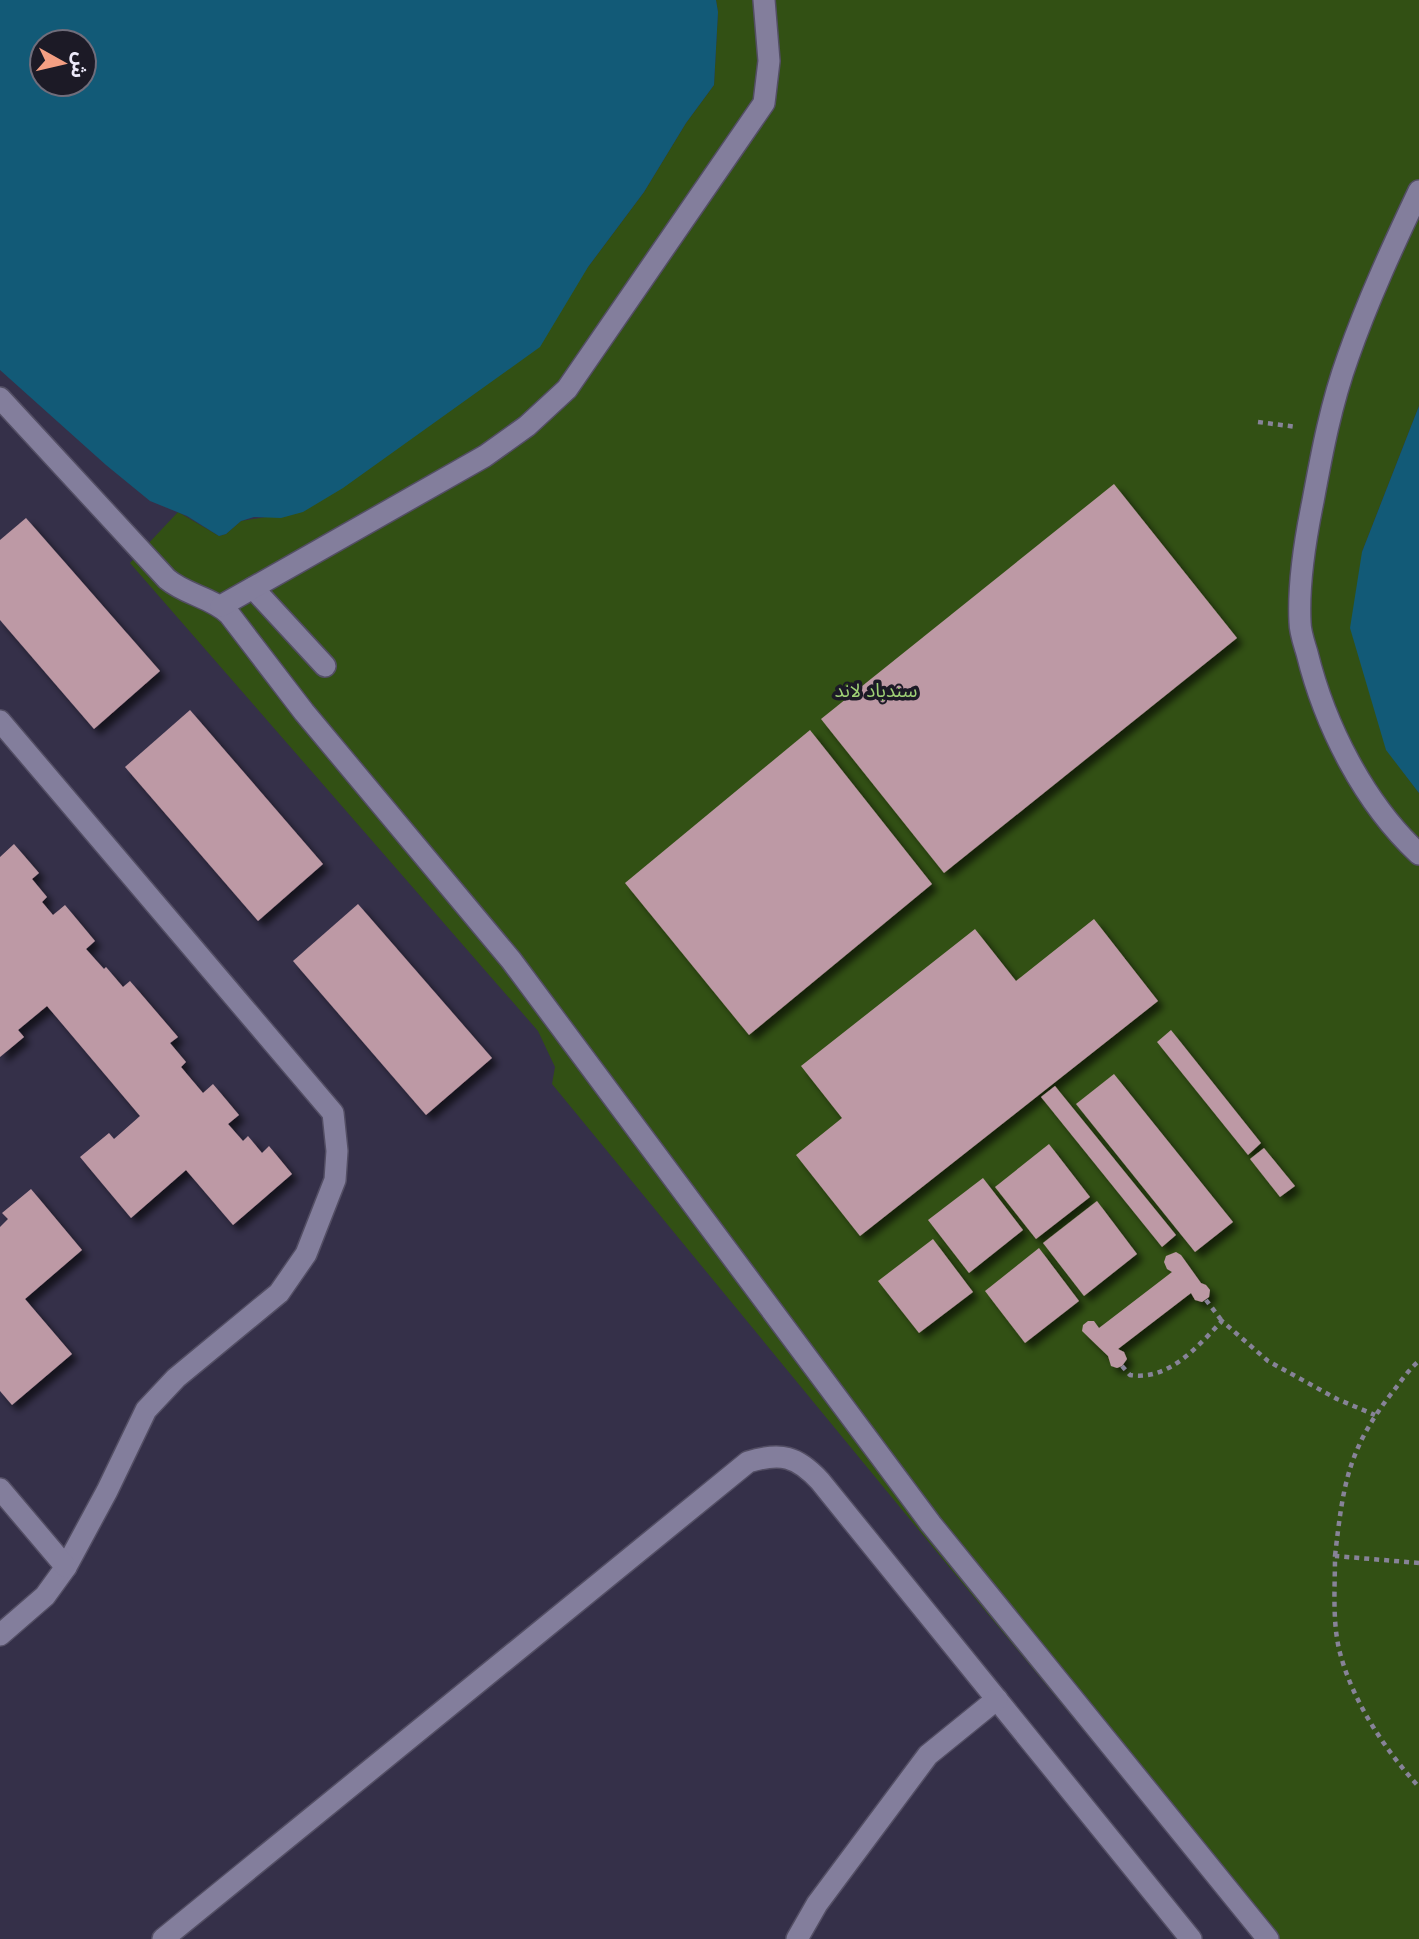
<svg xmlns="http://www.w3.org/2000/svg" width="1419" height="1939" font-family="Inter,'Noto Sans Arabic',sans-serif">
	<defs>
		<filter id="shadow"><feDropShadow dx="6" dy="6" stdDeviation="3.5" flood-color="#0009"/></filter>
	</defs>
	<rect width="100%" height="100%" fill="#353049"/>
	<path fill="#325014" d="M716 0H1419V406L1362 552 1386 749 1419 793V1939H1255L552 1084 555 1067 538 1031 130 563 178 512 219 536 226 534 241 521 266 517 588 267 644 192 686 123 714 85 718 12Z"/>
	<g fill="#125a77" fill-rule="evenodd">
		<path d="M0 0H716L718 12 714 85 686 123 644 192 588 267 540 347 343 488 303 512 281 518 254 517 241 521 226 534 219 536 187 516 150 501 106 465 0 370ZM84 42V84H42V42Z"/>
		<path d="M1419 406V793L1386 750 1350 628 1362 552Z"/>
	</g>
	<g fill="#bd99a5" filter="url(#shadow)">
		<path d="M1114 484 1237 638 944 873 821 719Z"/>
		<path d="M26 518 160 671 94 729 0 620V540Z"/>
		<path d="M190 710 323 864 258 921 125 767Z"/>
		<path d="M810 730 932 884 749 1035 625 883Z"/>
		<path d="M14 844 39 873 32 879 47 897 42 902 53 915 65 905 95 941 86 949 104 969 106 967 123 987 130 981 178 1037 170 1043 186 1062 181 1067 203 1093 213 1084 239 1115 228 1124 243 1141 248 1136 262 1153 269 1146 292 1174 233 1225 186 1170 131 1218 80 1157 109 1133 114 1139 140 1116 47 1006 18 1030 24 1037 0 1057V857Z"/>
		<path d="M358 904 492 1058 426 1115 293 961Z"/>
		<path d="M1094 919 1158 1001 860 1236 796 1155 842 1118 801 1066 975 929 1016 981Z"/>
		<path d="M1171 1030 1261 1143 1248 1155 1157 1042Z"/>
		<path d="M1114 1074 1233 1222 1195 1252 1076 1104Z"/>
		<path d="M1055 1086 1176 1235 1162 1247 1041 1097Z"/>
		<path d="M1049 1144 1090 1197 1036 1239 995 1187Z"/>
		<path d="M1264 1148 1295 1186 1280 1197 1250 1159Z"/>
		<path d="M983 1178 1023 1230 969 1273 928 1220Z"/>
		<path d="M31 1189 82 1250 25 1299 72 1354 12 1405 0 1391V1227L8 1219 2 1213Z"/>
		<path d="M1097 1201 1137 1254 1084 1296 1043 1243Z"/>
		<path d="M933 1239 973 1292 919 1333 878 1281Z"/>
		<path d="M1039 1248 1079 1301 1025 1343 985 1291Z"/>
		<path d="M1176 1252 1181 1255 1201 1283 1206 1285 1210 1290 1209 1297 1202 1302 1195 1300 1191 1293 1118 1349 1124 1352 1127 1359 1122 1366 1117 1368 1111 1366 1108 1356 1082 1331 1083 1325 1088 1321H1094L1099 1328 1172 1272 1167 1269 1164 1262 1166 1256Z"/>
	</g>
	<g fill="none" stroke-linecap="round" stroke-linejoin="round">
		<g stroke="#534e64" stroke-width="24">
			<g id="minor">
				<path d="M1419 191C1393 246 1368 300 1348 357 1331 404 1322 452 1313 501 1305 540 1298 583 1300 622 1300 632 1304 643 1307 653 1325 726 1364 803 1419 854"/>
				<path d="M0 398 167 579C186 595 211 597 229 614L304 712 511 960 931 1524 1268 1939"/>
				<path d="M253 588 325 666"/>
				<path d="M221 606 485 456 527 426 567 389 764 103 769 61 764 0"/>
				<path d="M0 721 333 1113 337 1151 335 1180 306 1254 279 1293 176 1378 146 1410 107 1491 66 1567 45 1596 0 1635"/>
				<path d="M0 1489 66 1567"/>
				<path d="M163 1939 748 1462C781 1452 797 1456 820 1481L1191 1939"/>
				<path d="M797 1939 817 1904 928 1755 997 1699"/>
			</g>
		</g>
		<g stroke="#878398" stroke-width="4.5" stroke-dasharray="5 5" stroke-linecap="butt">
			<path d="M1258 422 1297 427"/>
			<path d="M1206 1300 1222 1321"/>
			<path d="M1122 1366 1130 1375C1169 1381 1197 1347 1222 1321L1268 1361 1337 1399 1375 1415"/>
			<path d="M1335 1556C1343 1487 1347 1451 1391 1394 1400 1383 1408 1370 1419 1361"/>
			<path d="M1419 1563 1335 1556C1335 1588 1332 1622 1340 1653 1353 1702 1385 1750 1419 1787"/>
		</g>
		<use href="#minor" stroke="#837e9c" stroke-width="21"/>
	</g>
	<g text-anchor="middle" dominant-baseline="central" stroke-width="7" stroke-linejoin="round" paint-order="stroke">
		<g font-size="19" fill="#9fd176" stroke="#1c1a26">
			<text x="876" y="690">سندباد لاند</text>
		</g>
	</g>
	<g transform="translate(63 63) rotate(98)"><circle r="33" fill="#1c1a26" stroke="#706d7b" stroke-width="2"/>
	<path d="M0-5L12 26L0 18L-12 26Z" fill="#f39f83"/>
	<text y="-10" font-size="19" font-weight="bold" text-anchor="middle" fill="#edeafb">ش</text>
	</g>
</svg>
